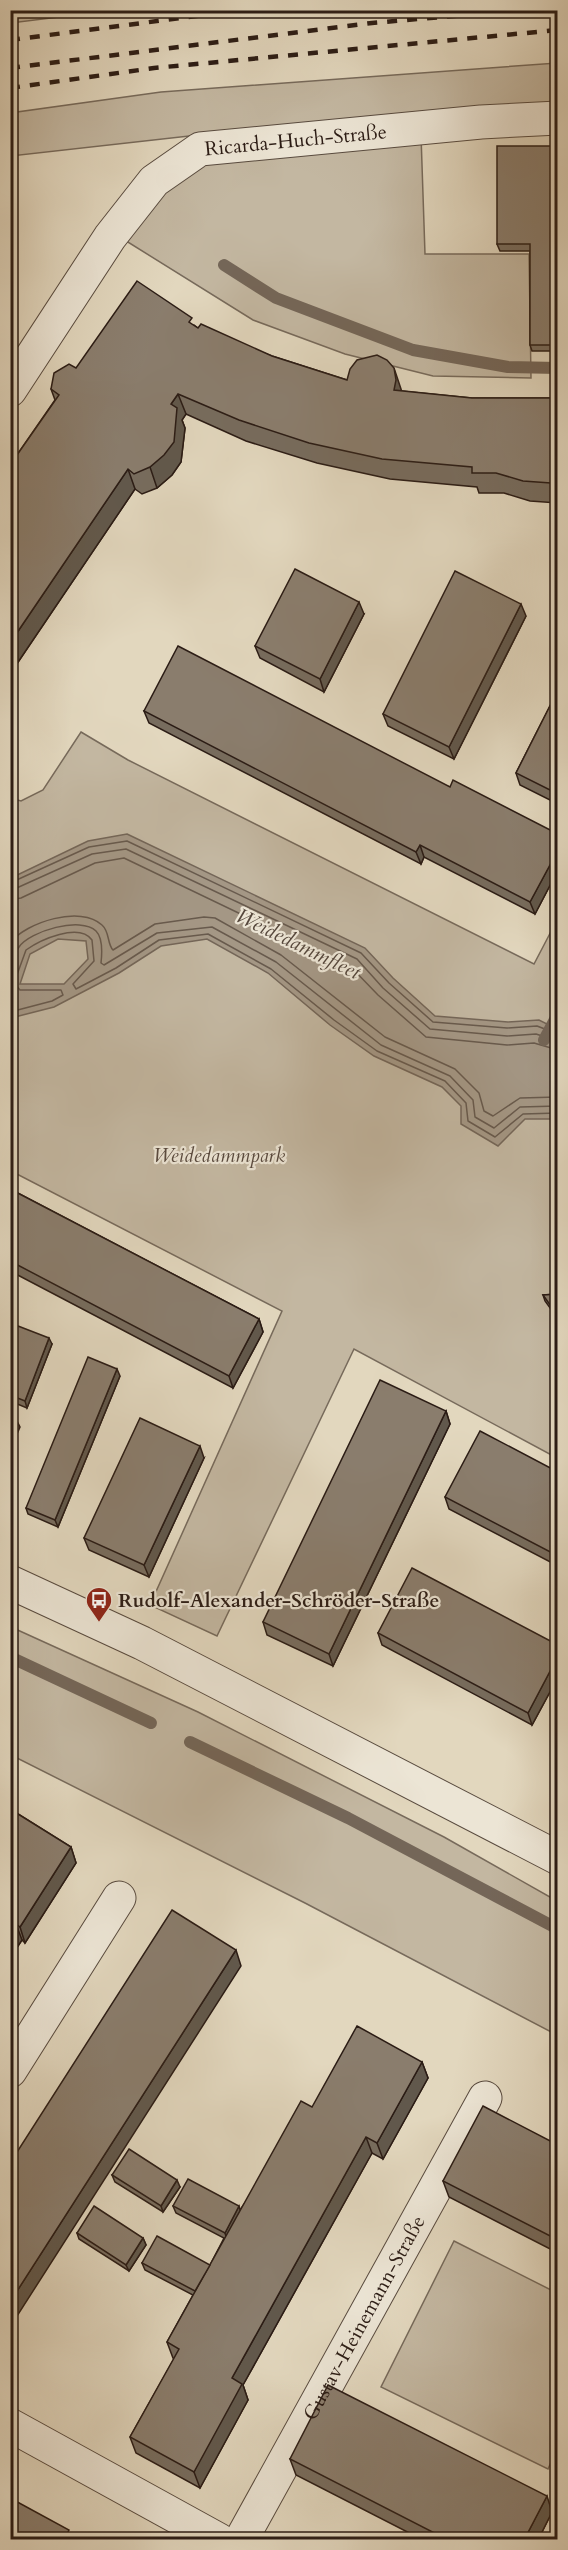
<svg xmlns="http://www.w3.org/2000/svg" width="568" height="2550" font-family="Cardo,serif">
	<rect width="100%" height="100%" fill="#e2d7be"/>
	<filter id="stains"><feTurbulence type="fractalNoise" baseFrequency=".00333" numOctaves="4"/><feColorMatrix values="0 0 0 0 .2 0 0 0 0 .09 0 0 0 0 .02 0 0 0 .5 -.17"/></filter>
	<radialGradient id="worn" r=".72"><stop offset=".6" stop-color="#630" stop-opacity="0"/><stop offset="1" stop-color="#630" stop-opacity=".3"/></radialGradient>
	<g fill="#c3b7a1" stroke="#776a5b" stroke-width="1.5">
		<path d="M11 10H107V11L11 23Z"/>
		<path d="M557 63V103L216 133 11 156 10 113 161 92Z"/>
		<path d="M421 135 425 254H529L531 378 433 376 345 354 253 320 123 239 191 163Z"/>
		<path d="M81 732 128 760 534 964 557 920V1458L354 1349 217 1636 150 1605 282 1311 11 1171 10 798 21 801 43 790Z"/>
		<path d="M11 1627 198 1712 444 1837 557 1901V2035L305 1903 11 1755Z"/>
		<path d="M454 2241 557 2293V2449L548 2469 381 2387Z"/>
	</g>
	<path fill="#a49785" stroke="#746658" stroke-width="1.5" fill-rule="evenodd" d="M127 834 365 948 393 978 435 1016 508 1022 539 1020 557 1029V1119H525L498 1146 461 1124V1106L442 1087 374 1056 330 1025 268 973 207 939 161 946 119 973 54 1007 11 1018V878L88 841ZM58 939 86 941 88 959 64 984H20L30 954Z"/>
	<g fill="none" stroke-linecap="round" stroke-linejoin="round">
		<g stroke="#685a4d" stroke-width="1.5">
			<path d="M10 883 89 847 127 841 361 953 389 983 433 1022 507 1028 537 1026 558 1034"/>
			<path d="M10 891 92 854 126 849 357 959 383 988 430 1029 507 1036 536 1034 558 1041"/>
			<path d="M10 900 21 898 95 863 124 858 351 967 378 995 426 1037 507 1045 534 1043 558 1050"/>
			<path d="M10 943C26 922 81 905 102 925 110 932 107 944 113 950L155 924 204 917 215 918 281 955 385 1037 455 1069 479 1093 484 1111 493 1116 520 1098 558 1097"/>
			<path d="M10 969C13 962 15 953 19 947 30 931 81 916 96 931 103 938 102 954 101 963L104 965 157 933 212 927 276 962 381 1045 450 1076 473 1100 475 1117 494 1128 520 1107 558 1106"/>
			<path d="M10 1012 52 1001 63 995 61 990H20L14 983 26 950C40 940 79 922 92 940L94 961 73 984 76 989 116 968 159 940 208 934 271 969 334 1020 377 1051 445 1081 466 1103 468 1121 495 1137 523 1114 558 1113"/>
		</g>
		<g stroke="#746658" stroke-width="12">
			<path d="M224 265 276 298 413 350 508 367 558 368"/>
			<path d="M544 1040 558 1014"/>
			<path d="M10 1657 151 1723"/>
			<path d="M190 1742 348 1818 558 1929"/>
		</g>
		<g stroke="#594b3f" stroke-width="35">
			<g id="minor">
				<path id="s1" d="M10 390 110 237 154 181 200 149 481 122 558 118"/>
				<path d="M10 1582 142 1643 558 1858"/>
				<path d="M10 2071 119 1898"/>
				<path d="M10 2425 219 2540"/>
				<path id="s2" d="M241 2540 485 2098"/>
			</g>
		</g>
		<use href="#minor" stroke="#ece5d5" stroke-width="33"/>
		<g stroke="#2b1c15" stroke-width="4.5" stroke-dasharray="10 10" stroke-linecap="butt">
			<path d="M10 40 243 10"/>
			<path d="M10 68 372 23 523 10"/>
			<path d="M10 88 154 68 558 30"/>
		</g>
	</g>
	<g fill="#776c5e" stroke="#2b1c15" stroke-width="1.5">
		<path d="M558 146V351H532L530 345V251H500L497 244Z"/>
		<path d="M194 325 198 328 272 356 347 380 401 391 472 398H558V503L530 501 504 493H479L477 487 390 479 317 463 246 441 186 414 182 420 185 428 181 462 172 475 157 488 142 494 135 489 10 674V465L55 400 51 389 76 368Z"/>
		<path d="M364 614 324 692 260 658 255 646Z"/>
		<path d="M526 616 454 759 388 726 383 714Z"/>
		<path d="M558 690V804L520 785 516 773Z"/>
		<path d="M144 711 450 787 558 834V870L535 914 424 857 421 864 149 723Z"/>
		<path d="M10 1189 259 1319 263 1332 233 1388 10 1271Z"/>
		<path d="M558 1294V1319L545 1301 543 1295Z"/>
		<path d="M10 1344H52L27 1408 10 1401Z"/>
		<path d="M120 1376 58 1527 28 1514 26 1508Z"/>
		<path d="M446 1411 450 1424 333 1666 267 1635 263 1622Z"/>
		<path d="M204 1458 149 1577 89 1550 84 1538Z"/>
		<path d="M558 1472V1566L449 1509 445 1497Z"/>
		<path d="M378 1633 558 1645V1677L532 1725 382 1645Z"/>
		<path d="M558 1762V1787L555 1786 551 1774Z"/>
		<path d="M10 1809 71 1847 76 1863 25 1943 22 1940 10 1958Z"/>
		<path d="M422 2062 428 2078 383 2159 372 2153 243 2385 248 2400 200 2488 136 2453 130 2437 174 2359 173 2358 167 2342 193 2295 145 2270 142 2263 210 2265 224 2238 176 2213 173 2206 240 2210 312 2107Z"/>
		<path d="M558 2145V2253L449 2197 443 2181Z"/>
		<path d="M112 2175 180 2187 163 2212 115 2182Z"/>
		<path d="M77 2233 143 2238 146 2245 129 2271 79 2239Z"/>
		<path d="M290 2459 552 2512 538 2540H423L296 2475Z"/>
	</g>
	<g fill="#61584c" stroke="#2b1c15" stroke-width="1.5">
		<path d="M394 368 401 389 404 400 394 390Z"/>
		<path d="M178 394 186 414 182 420 185 428 181 462 172 475 157 488 150 467 171 404Z"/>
		<path d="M128 469 135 489 10 674V643Z"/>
		<path d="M359 602 364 614 324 692 320 679Z"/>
		<path d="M521 604 526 616 454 759 449 747Z"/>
		<path d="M420 845 424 857 421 864 416 852Z"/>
		<path d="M558 850V870L535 914 530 902Z"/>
		<path d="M259 1319 263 1332 233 1388 229 1376Z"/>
		<path d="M49 1338 52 1344 27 1408 25 1401Z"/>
		<path d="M117 1369 120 1376 58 1527 55 1520Z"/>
		<path d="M446 1411 450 1424 333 1666 329 1654Z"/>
		<path d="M17 1421 20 1427 10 1450V1437Z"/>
		<path d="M200 1446 204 1458 149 1577 144 1565Z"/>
		<path d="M558 1656V1677L532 1725 528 1713Z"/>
		<path d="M71 1847 76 1863 25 1943 20 1927Z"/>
		<path d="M16 1924 22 1940 10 1958V1933Z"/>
		<path d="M236 1950 241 1966 10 2327V2302Z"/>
		<path d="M422 2062 428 2078 383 2159 377 2143Z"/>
		<path d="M366 2137 372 2153 243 2385 248 2400 200 2488 194 2472 232 2378Z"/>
		<path d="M177 2180 180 2187 163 2212 161 2206Z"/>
		<path d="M239 2206 241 2213 227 2240 225 2233Z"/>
		<path d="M143 2238 146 2245 129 2271 126 2265Z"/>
		<path d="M547 2496 552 2512 538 2540H524Z"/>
	</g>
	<g fill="#8a7d6d" stroke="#2b1c15" stroke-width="1.5">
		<path d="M497 146H558V345H530V244H497Z"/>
		<path d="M137 281 192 318 189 322 198 328 201 324 272 356 347 380 350 369 357 360 377 355 387 360 394 368 396 380 394 390 472 398H558V482L551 483 523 481 496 473H472V467L382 459 309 443 239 420 178 394 171 404 177 408 174 442 164 455 150 467 134 474 128 469 10 643V465L59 395 51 389 54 373 69 364 76 368Z"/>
		<path d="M295 569 359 602 320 679 255 646Z"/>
		<path d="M455 571 521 604 449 747 383 714Z"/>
		<path d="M178 646 450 787 453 780 558 834V850L530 902 420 845 416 852 144 711Z"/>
		<path d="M558 690V794L516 773Z"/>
		<path d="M10 1189 259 1319 229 1376 10 1261Z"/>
		<path d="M558 1294V1316L543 1295Z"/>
		<path d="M18 1326 49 1338 25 1401 10 1395V1344Z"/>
		<path d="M88 1357 117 1369 55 1520 26 1508Z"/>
		<path d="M380 1380 446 1411 329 1654 263 1622Z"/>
		<path d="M10 1418 17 1421 10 1437Z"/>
		<path d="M140 1418 200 1446 144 1565 84 1538Z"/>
		<path d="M480 1431 558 1472V1556L445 1497Z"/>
		<path d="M412 1568 558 1645V1656L528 1713 378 1633Z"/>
		<path d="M558 1762V1778L551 1774Z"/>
		<path d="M10 1809 71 1847 20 1927 16 1924 10 1933Z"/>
		<path d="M172 1910 236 1950 10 2302V2163Z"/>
		<path d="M357 2026 422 2062 377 2143 366 2137 232 2378 242 2384 194 2472 130 2437 179 2349 167 2342 301 2101 312 2107Z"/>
		<path d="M483 2106 558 2145V2240L443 2181Z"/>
		<path d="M129 2149 177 2180 161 2206 112 2175Z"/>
		<path d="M188 2179 239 2206 225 2233 173 2206Z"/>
		<path d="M94 2206 143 2238 126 2265 77 2233Z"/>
		<path d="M157 2236 210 2265 195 2291 142 2263Z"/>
		<path d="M328 2385 547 2496 524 2540H448L290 2459Z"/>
		<path d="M10 2498 69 2530 67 2534 77 2540H10Z"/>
	</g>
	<defs>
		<g id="bus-pin" transform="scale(1.35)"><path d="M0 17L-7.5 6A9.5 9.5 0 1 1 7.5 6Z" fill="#8f2418" stroke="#ece5d5"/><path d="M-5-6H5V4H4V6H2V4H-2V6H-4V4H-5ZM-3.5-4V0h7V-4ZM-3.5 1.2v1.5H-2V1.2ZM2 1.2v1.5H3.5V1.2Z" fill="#fff"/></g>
	</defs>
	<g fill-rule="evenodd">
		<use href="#bus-pin" x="99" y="1600"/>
	</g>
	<g text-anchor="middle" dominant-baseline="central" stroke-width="4.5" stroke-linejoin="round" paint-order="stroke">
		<g font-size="20" fill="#2b1c15" stroke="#ece5d5">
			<text stroke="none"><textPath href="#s1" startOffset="406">Ricarda-Huch-Straße</textPath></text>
			<text stroke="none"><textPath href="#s2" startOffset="254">Gustav-Heinemann-Straße</textPath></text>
		</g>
		<g font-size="20" font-style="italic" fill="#594a3f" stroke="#ece5d5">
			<text x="219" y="1155">Weidedammpark</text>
		</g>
		<g font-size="20" font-weight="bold" fill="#2b1c15" stroke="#ece5d5" text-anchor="start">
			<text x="118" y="1600">Rudolf-Alexander-Schröder-Straße</text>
		</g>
		<g font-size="21" font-style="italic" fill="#55473c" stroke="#ece5d5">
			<text transform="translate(298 944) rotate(26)">Weidedammfleet</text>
		</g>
	</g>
	<rect width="568" height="2550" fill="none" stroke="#e2d7be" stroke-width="36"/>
	<rect x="12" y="12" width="544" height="2526" fill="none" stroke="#2b1c15" stroke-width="3"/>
	<rect x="18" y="18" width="532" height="2514" fill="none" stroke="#2b1c15" stroke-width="1.5"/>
	<rect width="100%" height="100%" filter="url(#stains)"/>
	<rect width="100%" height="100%" fill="url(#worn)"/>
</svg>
